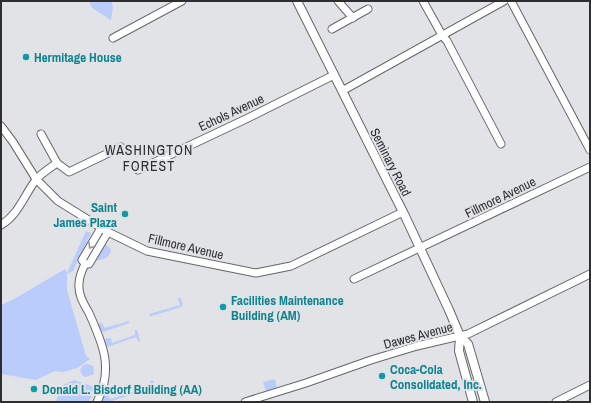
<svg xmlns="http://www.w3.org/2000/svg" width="591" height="403" viewBox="0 0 591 403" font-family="'Archivo Narrow',sans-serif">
	<rect width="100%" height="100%" fill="#e2e3e6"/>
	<!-- green -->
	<g fill="#baccfb">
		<polygon points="89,1 111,1 113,7 111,20 92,8"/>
		<polygon points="86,231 91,233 73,271 67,274 67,290 86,356 90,359 77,368 63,372 55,371 36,380 1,374 1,305 14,299 65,269 67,273"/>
		<polygon points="105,244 111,249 110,254 106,258 95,261"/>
		<polygon points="178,298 181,298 183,305 181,307 152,316 149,316 149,314 180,305"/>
		<polygon points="129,321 129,323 103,332 101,330 98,325 101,322 105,328"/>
		<polygon points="135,330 137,330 140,341 139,342 136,337 107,347 104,340 106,338 111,338 112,343 135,335"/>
		<polygon points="87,364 93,366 94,374 86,377 83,376 80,370 83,365"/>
		<polygon points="275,379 277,388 266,391 263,382"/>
		<polygon points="74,380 95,387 89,402 56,402 60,390 59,387"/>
		<polygon points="152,380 153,381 157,391 156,393 154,393 152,388 109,402 101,402 104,396 108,395 110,399 151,386 150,382"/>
	</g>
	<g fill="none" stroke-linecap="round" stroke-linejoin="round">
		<!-- minor casing -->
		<g stroke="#656668" stroke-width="9">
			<g id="minor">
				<polyline points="338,1 353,18"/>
				<polyline points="423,1 442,35 447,41 501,144"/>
				<polyline points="511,1 590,150"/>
				<polyline points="332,29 368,9"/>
				<polyline points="113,38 182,1"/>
				<polyline points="342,91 504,1"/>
				<polyline points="1,126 13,142 36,179 58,201 108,232 147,251 256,273 291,266 403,212"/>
				<polyline points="41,134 57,163 69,172 121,147"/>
				<polyline points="138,170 248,118 334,75"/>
				<path d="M1,225C18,215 24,196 35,181C40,174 50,168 57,163"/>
				<polyline points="85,264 89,264 108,232"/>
				<polyline points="354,279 590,167"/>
				<path d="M97,402C114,369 103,344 89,313C84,304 78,295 79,284C79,277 82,270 85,264L82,260L101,228"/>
				<polyline points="245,402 306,383 371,360 417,346 468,334 590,274"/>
				<polyline points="556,402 590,385"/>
			</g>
		</g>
		<!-- major casing -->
		<g stroke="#656668" stroke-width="10">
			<g id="major">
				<polyline points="297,1 405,216 449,310 460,336 459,351 473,402"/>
				<polyline points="460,336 468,344 485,402"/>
			</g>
		</g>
		<!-- minor -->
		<use href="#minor" stroke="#fff" stroke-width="7"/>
		<!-- major -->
		<use href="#major" stroke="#fff" stroke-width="8"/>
	</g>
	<!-- one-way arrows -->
	<defs><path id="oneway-chevron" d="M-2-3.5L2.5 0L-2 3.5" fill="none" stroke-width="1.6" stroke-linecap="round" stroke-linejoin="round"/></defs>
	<use stroke="#969698" href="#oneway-chevron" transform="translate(91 246) rotate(122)"/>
	<!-- markers -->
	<g fill="#0f9aa8" stroke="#e2e3e6" stroke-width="1.5">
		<circle cx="26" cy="57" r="4"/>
		<circle cx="125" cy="214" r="4"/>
		<circle cx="223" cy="307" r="4"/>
		<circle cx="382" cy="376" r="4"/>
		<circle cx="34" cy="389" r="4"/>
	</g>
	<g text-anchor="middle" stroke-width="4" stroke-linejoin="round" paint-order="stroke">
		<!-- culture labels -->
		<g font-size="13" font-weight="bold" fill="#0d838f" stroke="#e2e3e6" text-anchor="start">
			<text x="34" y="62">Hermitage House</text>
			<text x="117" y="212" text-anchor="end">Saint<tspan x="117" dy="15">James Plaza</tspan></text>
			<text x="231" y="305">Facilities Maintenance<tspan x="231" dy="15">Building (AM)</tspan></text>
			<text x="390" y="374">Coca-Cola<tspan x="390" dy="15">Consolidated, Inc.</tspan></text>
			<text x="42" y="394">Donald L. Bisdorf Building (AA)</text>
		</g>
		<!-- street labels -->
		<g font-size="13" fill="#2e2e30" stroke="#e2e3e6">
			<text transform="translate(231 112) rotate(-25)" y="5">Echols Avenue</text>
			<text transform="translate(391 162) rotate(63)" y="5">Seminary Road</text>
			<text transform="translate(500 197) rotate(-26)" y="5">Fillmore Avenue</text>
			<text transform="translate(186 246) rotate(13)" y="5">Fillmore Avenue</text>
			<text transform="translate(418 335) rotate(-15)" y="5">Dawes Avenue</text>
		</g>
		<!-- neighbourhood labels -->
		<g font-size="14" letter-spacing="1" fill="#2d2e30" stroke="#e2e3e6">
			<text x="149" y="155">WASHINGTON<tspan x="149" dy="16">FOREST</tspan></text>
		</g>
	</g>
	<!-- border -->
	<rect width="591" height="403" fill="none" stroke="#2e2e30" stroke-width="4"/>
</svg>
